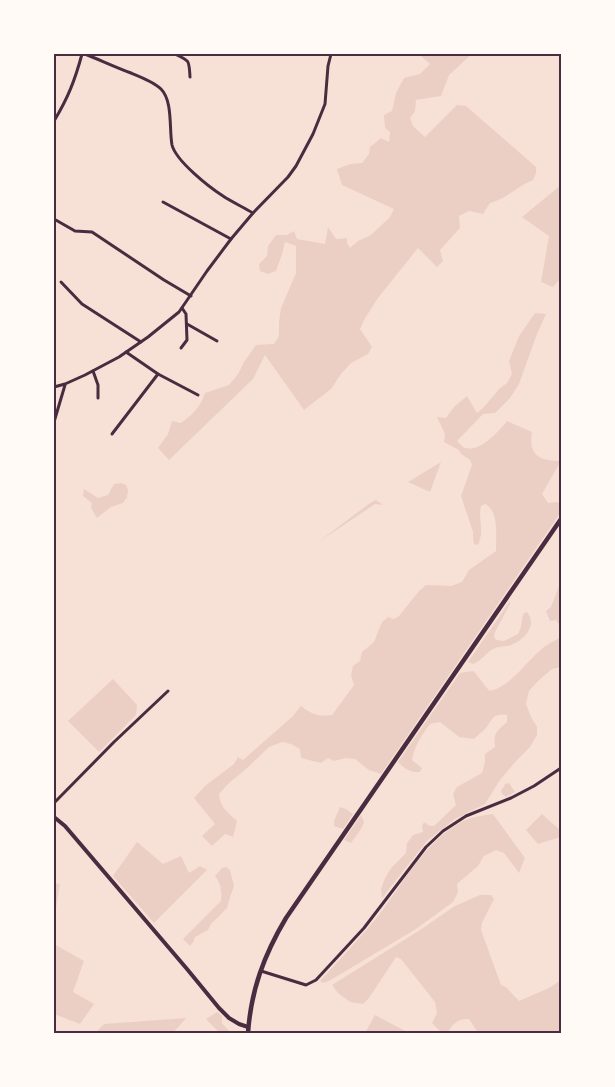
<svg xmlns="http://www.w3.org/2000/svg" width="615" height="1087" viewBox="0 0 615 1087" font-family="Poppins,sans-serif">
	<rect width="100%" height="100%" fill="#f7e1d7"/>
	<!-- green -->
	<g fill="#ebcfc5">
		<path d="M423,54H472L449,75L441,96L416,100L415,111L410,118L413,126L425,137L457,105L466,106L536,167V173L533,180C518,186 506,199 490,203L483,214L469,211L459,216L460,228L440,250L443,261L437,267L418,248L378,298L364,320L360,329L372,347L368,354L351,363L341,374L331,389L304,410L265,355L253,379L169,460L158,448L168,434L172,421L181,423C193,414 200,408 205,393L229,385L238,374L244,362L256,345L274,344L279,336V322L281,308L296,273V246L285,242L282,254L276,271L268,274L260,271L259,264L267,256L268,246L276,235H287L294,231L297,239L325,244L328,227L336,239L347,238V243L350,248L358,241L371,235L390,217L394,209L342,185L337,169L350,164L362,163L369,154L370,147L381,138L389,142L390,132L385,128L384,115L392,111L396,93L404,78L420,74L430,64L421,56Z"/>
		<polygon points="561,185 561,278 553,287 541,282 549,236 522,217"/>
		<path d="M535,313L546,314L537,334L519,384L510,398L495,413L483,414L457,441C458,442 462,446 463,447C478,455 499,431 507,421L532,432C528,456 540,461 561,461L542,494L548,503L556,502L561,503V512L381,774L369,770L355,759L346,758L334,761L328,758L321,763L301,758L300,749L291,744L282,742L269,747L244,771L231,781L219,794C220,807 228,813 237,821L233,837L225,834L212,846L202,836L215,824L194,798L205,786L234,764L238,757L243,760L292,717L301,706C311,714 319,717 332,715L354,685L351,675L353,666L360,661L362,652L374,642L382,622L388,617L394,619L399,616L419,591L426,585L451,586L462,582L469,570L496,551C496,537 499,510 485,504L481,506C479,514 481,520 481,528C482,533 480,540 478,545L474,544L473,538V532L461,496L472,465L470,460L461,454L459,450L444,442L445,434L437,417L446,418L454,407L467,396L477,413L483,408L500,388L507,383L512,374L509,361L519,336Z"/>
		<polygon points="441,462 430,492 408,482"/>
		<polygon points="121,483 126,485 128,490 127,497 123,503 111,507 97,518 91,508 92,503 83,496 84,489 98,498 108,495 114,484"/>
		<polygon points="376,500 383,505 375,504 317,543 370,503"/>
		<polygon points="561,583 561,627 556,620 550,621 546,611 551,607 559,586"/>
		<path d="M510,601V604L495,632L494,637L496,640L504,641L518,634L521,627L523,614L527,612C529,615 531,618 531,623C531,632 520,642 511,645C506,647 500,646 495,648C487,651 483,660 473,664L468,662Z"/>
		<path d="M561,637V667L552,669L539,680L529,691L526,704L531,717L537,727V735L530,747L516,761L500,780L485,804L455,819L427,841L382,898L381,889L385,878L392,867L406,853L407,843L413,835L423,832L422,826L424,822L430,826H434L456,805L453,794L457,787L482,773L485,762V754L495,747C493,733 497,731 507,722V715C490,713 494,720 484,730C481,733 477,736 474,739L459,737L440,722L430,724C421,736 415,745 412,760L422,768L420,772C411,773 405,769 398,762L460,673L473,671C480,677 483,685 490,691C513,685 526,661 544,647C549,643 556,640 561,637Z"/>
		<polygon points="113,679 137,705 136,715 99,752 68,721"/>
		<polygon points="509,783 515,792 506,797 502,794 501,791 505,784"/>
		<polygon points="340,807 346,809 353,814 343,829 334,826 334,821"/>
		<path d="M493,814L525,858L519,873L504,853L496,850L484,856L478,866L457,884L458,892L453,902L416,929L329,981L323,983L320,981C340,959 360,938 379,915C404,882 425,841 463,821C472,817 483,815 493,814Z"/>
		<polygon points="542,814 561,831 561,837 538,844 526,830"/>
		<polygon points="361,815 364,822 361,829 351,843 344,840"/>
		<polygon points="137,842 163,864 181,856 189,873 200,866 207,870 154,923 113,876"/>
		<path d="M226,867L230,870L234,886L230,897L227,908L211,924L208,930L195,937L194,941L190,946L183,939L221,901C222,891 221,884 215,876L222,868Z"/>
		<polygon points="54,883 60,884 54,920"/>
		<path d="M480,895H491L494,899L482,923L481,930L501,985L506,987L519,1001L549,988L561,980V1033H478L469,1019C457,1019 454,1023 448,1032L442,1033L432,1023L437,1013L435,1002L401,959L396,957L369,998L363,1004L350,1002L338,993L332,985L420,930L455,906Z"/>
		<polygon points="54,944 84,961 73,992 94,1004 80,1024 54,1014"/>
		<polygon points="217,1012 222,1016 222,1023 231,1033 220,1033 206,1019"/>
		<polygon points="375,1015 409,1033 365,1033"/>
		<polygon points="186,1018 173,1033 95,1033 104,1024"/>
	</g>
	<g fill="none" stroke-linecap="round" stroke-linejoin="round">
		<!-- minor -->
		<g stroke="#4a2c40" stroke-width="3">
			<path d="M85,54C100,60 115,67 131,73C141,77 154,82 161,89C173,101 169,129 172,145C176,161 209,187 223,196C232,202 243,207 253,213"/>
			<path d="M175,54C190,61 189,60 190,77"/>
			<path d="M54,121C68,98 75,80 82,54"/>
			<polyline points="163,202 231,239"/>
			<polyline points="54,219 75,231 92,232 164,280 191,296"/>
			<polyline points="61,282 82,304 141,342"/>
			<polyline points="187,324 217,341"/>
			<polyline points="181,348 187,340 186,314 182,308"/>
			<polyline points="126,352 158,374 198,395"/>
			<polyline points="93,371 98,385 98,398"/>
			<polyline points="54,387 65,384 85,375 119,357 148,337 179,312 207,271 231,239 253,213 288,177 296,166 313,134 325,104 328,66 331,54"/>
			<polyline points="54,422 65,385"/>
			<polyline points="112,434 158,374"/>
			<polyline points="54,803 114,742 168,691"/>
			<polyline points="261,971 306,985 316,980 364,928 426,847 443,831 466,816 511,798 534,786 561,768"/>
		</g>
		<!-- tertiary -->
		<polyline stroke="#4a2c40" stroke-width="4" points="54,817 65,826 187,969 219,1008 229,1018 239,1024 248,1027"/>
		<!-- secondary -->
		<path stroke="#4a2c40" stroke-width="4.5" d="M248,1033C251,990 264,955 286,918L561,519"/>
	</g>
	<!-- border -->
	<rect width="615" height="1087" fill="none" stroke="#fffaf5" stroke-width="110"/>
	<rect x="55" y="55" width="505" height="977" fill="none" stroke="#4a2c40" stroke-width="2"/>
</svg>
